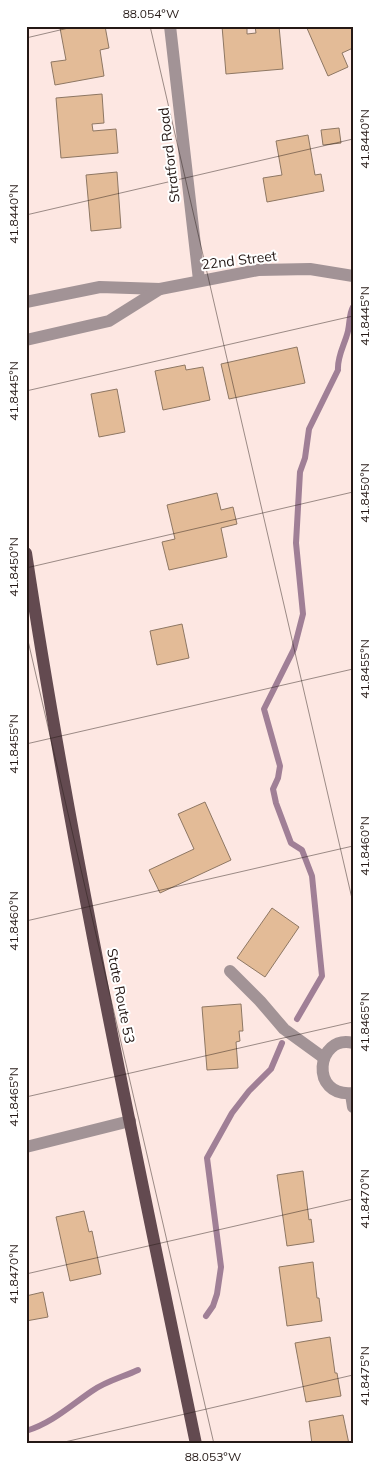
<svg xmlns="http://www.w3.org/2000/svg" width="379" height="1470" viewBox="0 0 379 1470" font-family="Mulish,sans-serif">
	<rect width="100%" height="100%" fill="#fde7e2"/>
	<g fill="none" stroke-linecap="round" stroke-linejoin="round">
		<!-- stream -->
		<g stroke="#a07f96" stroke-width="6">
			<path d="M297,1019L322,976L312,876L302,850L291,843L276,803L273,789L278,778L280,766L264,709L294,649L303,614L296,543L300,472L305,458L309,429L338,370C337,356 345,344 348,331C350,322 349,314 353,307"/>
			<polyline points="206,1316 213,1306 217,1294 221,1267 207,1158 232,1113 249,1091 271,1069 282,1043"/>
			<path d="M26,1431C52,1423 70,1406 92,1391C106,1381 123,1377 138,1370"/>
		</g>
	</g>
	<!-- building -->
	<g fill="#e3bb97" stroke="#8e7763">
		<polygon points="70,26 105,26 109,48 100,50 104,76 55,85 51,62 66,60 60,28"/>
		<polygon points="222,26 247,26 247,34 256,33 255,26 279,26 283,69 226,74"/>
		<polygon points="306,26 353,26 353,48 342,53 348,67 328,76"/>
		<polygon points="102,94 104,123 92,124 93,131 116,129 118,153 61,158 56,98"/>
		<polygon points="339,128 341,143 323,145 321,130"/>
		<polygon points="308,135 315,175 321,174 324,191 267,202 263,178 282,175 276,141"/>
		<polygon points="117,172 121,228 91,231 86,175"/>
		<polygon points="297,347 305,383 229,399 221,364"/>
		<polygon points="185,365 186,370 203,367 210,400 163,410 155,371"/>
		<polygon points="117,389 125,432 99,437 91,394"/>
		<polygon points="217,493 221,510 233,507 237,524 221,528 227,557 169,570 162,542 175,539 167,505"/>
		<polygon points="182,624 189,658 157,665 150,631"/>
		<polygon points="205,802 231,860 160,893 149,870 194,849 178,814"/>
		<polygon points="272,908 299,927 265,977 237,958"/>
		<polygon points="241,1004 243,1031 239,1031 240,1041 236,1042 238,1068 207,1070 202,1007"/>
		<polygon points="303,1171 309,1220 311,1219 314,1242 287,1246 277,1175"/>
		<polygon points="84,1211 89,1232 92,1231 101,1274 70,1281 56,1217"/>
		<polygon points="313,1262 317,1298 319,1298 322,1321 287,1326 279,1267"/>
		<polygon points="43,1292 48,1317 26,1321 26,1296"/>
		<polygon points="330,1337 335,1373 337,1373 341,1396 306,1402 295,1343"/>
		<polygon points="343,1415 349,1444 312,1444 309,1421"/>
	</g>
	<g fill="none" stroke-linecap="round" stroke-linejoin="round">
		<!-- lane -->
		<polyline stroke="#a29396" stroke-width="12" points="230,971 260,1001 284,1029 324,1058"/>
		<!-- street -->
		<g stroke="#a29396" stroke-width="12">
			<polyline points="170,26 199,280"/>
			<polyline points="26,302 100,287 160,289 258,270 310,269 353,276"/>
			<polyline points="26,340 109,321 160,289"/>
			<path d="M353,1043C316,1034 309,1098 353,1093"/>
			<polyline points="351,1094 353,1107"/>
			<polyline points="26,1147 130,1121"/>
		</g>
		<!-- primary -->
		<path stroke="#634a50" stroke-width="12" d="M26,553C71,851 135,1148 196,1444"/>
	</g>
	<!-- ticks -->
	<path fill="none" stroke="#241815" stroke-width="1" stroke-opacity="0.45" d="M150,26L353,903M26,38L77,26M26,215L353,139M26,391L353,316M26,568L353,492M26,632L214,1444M26,744L353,669M26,921L353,846M26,1097L353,1022M26,1274L353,1199M56,1444L353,1375"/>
	<g text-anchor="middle" stroke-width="4" stroke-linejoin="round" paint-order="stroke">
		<!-- street labels -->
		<g font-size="14" fill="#241815" stroke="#fff">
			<text transform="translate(169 155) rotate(-97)" y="5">Stratford Road</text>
			<text transform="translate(239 260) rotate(-7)" y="5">22nd Street</text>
			<text transform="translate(121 996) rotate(79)" y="5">State Route 53</text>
		</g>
	</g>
	<!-- border -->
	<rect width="379" height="1470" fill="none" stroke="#ffffff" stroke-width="55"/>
	<rect x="28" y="28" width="324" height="1414" fill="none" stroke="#241815" stroke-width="2"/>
	<g font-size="12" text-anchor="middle" fill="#241815">
		<text x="151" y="18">88.054°W</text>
		<text transform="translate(365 139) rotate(-90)" y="4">41.8440°N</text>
		<text transform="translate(14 214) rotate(-90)" y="4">41.8440°N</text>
		<text transform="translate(365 316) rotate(-90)" y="4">41.8445°N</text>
		<text transform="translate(14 391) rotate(-90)" y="4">41.8445°N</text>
		<text transform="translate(365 493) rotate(-90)" y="4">41.8450°N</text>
		<text transform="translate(14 567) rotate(-90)" y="4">41.8450°N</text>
		<text transform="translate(365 669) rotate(-90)" y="4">41.8455°N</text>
		<text transform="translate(14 744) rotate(-90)" y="4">41.8455°N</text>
		<text transform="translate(365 846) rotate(-90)" y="4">41.8460°N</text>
		<text transform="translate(14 921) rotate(-90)" y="4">41.8460°N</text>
		<text transform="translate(365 1022) rotate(-90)" y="4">41.8465°N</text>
		<text transform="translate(14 1097) rotate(-90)" y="4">41.8465°N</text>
		<text transform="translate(365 1199) rotate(-90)" y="4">41.8470°N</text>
		<text transform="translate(14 1274) rotate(-90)" y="4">41.8470°N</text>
		<text transform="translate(365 1376) rotate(-90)" y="4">41.8475°N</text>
		<text x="213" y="1461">88.053°W</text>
	</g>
</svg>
